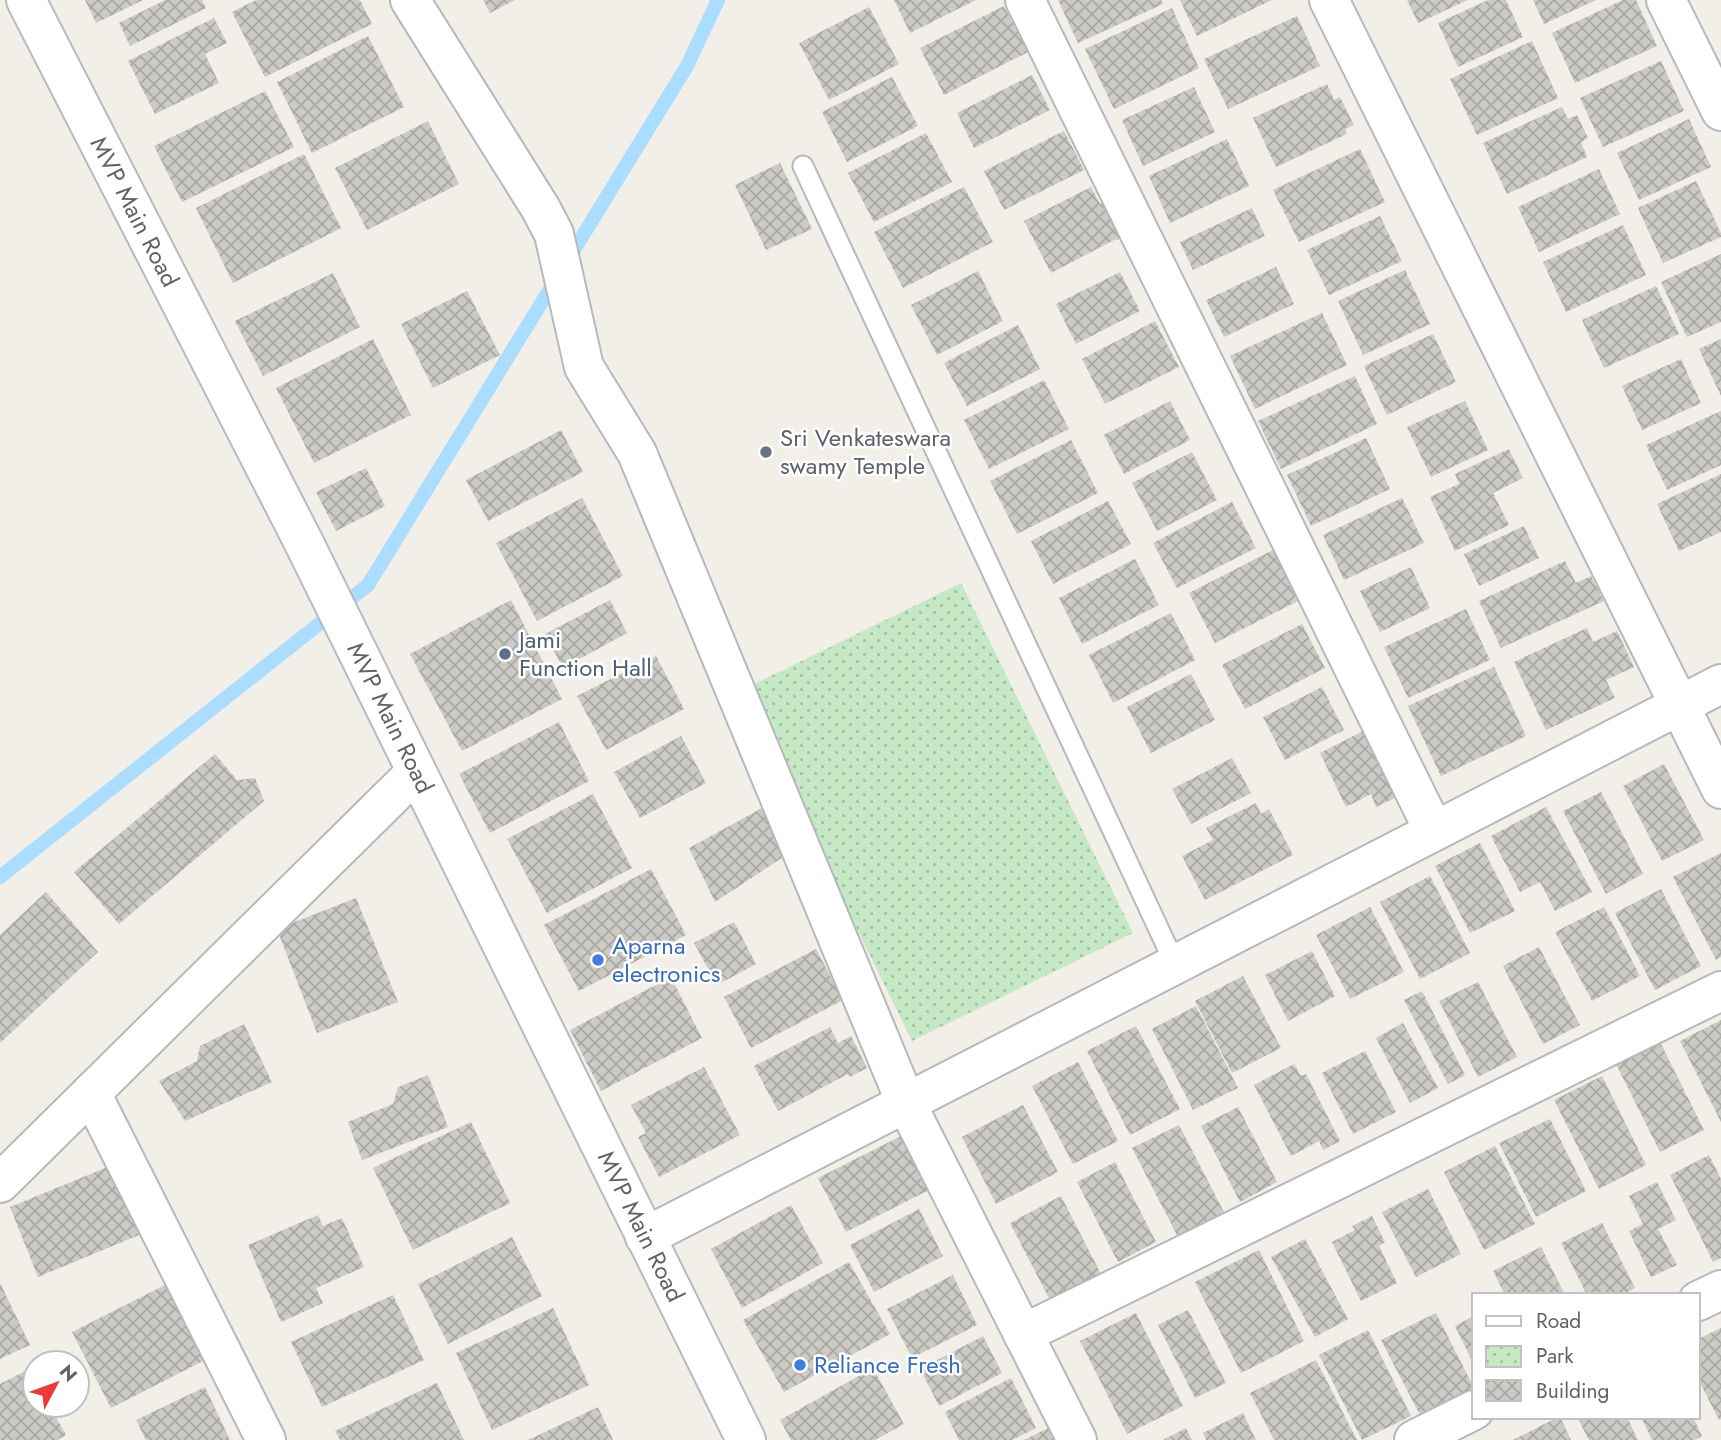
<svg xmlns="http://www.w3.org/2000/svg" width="1721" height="1440" viewBox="0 0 1721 1440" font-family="Jost,sans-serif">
	<defs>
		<pattern id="park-dots" width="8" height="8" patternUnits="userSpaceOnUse" patternTransform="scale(1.75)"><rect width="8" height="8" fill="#c6e8c5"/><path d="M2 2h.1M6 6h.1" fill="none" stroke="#a4c0a4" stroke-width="1.8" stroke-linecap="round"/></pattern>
		<pattern id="building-cross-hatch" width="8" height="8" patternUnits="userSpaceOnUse" patternTransform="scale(1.75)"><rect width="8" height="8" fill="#cccac5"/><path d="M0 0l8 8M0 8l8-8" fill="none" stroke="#a9a8a4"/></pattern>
	</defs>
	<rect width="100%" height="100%" fill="#f1efe8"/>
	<!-- park -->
	<polygon fill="url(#park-dots)" points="961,583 1133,933 912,1041 740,691"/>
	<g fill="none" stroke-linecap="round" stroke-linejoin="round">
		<!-- stream -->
		<polyline stroke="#adf" stroke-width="14" points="0,877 368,585 687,66 718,0"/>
	</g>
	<!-- building -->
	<g fill="url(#building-cross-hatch)">
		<polygon points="85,0 143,0 96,23"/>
		<polygon points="165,0 202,0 206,8 130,46 119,23"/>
		<polygon points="256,0 360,0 372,24 265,77 232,12"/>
		<polygon points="483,0 515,0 490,13"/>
		<polygon points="894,0 976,0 910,33"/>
		<polygon points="1058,0 1161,0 1163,4 1078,43"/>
		<polygon points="1180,0 1272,0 1197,36"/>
		<polygon points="1407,0 1468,0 1418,23"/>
		<polygon points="1488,0 1506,0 1523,37 1458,67 1438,23"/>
		<polygon points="1533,0 1596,0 1544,24"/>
		<polygon points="1623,0 1636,0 1657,46 1575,83 1552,33"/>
		<polygon points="1004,6 1028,52 944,95 920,48"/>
		<polygon points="869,7 899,64 829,100 799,43"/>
		<polygon points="1172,8 1199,68 1114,109 1085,49"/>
		<polygon points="1297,16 1320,66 1228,109 1204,59"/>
		<polygon points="214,18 227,43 205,54 219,83 155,114 128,61"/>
		<polygon points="368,36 404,107 312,153 277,82"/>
		<polygon points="1532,41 1558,98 1477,135 1450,79"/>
		<polygon points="1661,61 1684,111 1603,147 1580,98"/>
		<polygon points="1032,75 1050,110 974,148 957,113"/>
		<polygon points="892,77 918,126 847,162 822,112"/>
		<polygon points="1327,84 1334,100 1340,97 1354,125 1345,129 1347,134 1276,167 1253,118"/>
		<polygon points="1194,87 1215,132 1143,166 1122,120"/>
		<polygon points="265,91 294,147 182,202 154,146"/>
		<polygon points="1562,107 1568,119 1577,115 1588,138 1581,142 1587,157 1507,194 1483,143"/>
		<polygon points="1689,119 1711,167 1639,200 1617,153"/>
		<polygon points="428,121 459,184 367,230 335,168"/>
		<polygon points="1064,131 1084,170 1004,210 984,171"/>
		<polygon points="926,133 952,182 874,222 848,173"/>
		<polygon points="1227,139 1249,186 1170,223 1149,176"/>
		<polygon points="1360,149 1385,202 1299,242 1273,190"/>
		<polygon points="304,154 341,228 233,283 196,208"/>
		<polygon points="780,163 812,229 766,250 735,185"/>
		<polygon points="1599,169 1620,214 1539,252 1518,207"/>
		<polygon points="1696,181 1721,233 1721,237 1663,263 1638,208"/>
		<polygon points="964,187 993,242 903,288 874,232"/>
		<polygon points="1091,187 1100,204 1111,199 1129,234 1117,240 1116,239 1051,273 1024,221"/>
		<polygon points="1252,208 1265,236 1193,270 1180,242"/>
		<polygon points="1380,216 1402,261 1329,295 1307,250"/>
		<polygon points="1623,225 1646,275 1566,312 1543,262"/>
		<polygon points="1721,254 1721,322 1687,337 1661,282"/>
		<polygon points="1276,267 1294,304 1224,337 1206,300"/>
		<polygon points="1405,270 1430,324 1363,355 1338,301"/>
		<polygon points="978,271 1003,321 937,355 911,305"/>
		<polygon points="1120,272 1140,311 1076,344 1056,304"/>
		<polygon points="333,273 360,327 263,376 235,321"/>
		<polygon points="1656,286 1679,334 1604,368 1582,320"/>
		<polygon points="467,291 500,355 433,388 401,324"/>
		<polygon points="1322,313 1347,365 1255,409 1230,356"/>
		<polygon points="1155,321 1179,367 1105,404 1082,359"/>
		<polygon points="1018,325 1040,369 967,406 944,363"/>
		<polygon points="1433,334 1456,382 1387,415 1364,366"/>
		<polygon points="373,339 411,415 314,463 276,388"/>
		<polygon points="1721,339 1721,396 1699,349"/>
		<polygon points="1681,359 1701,403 1642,430 1622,386"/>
		<polygon points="1355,376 1377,424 1281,469 1258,421"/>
		<polygon points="1044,380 1069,429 989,469 964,420"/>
		<polygon points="1170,401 1190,440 1124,474 1104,435"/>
		<polygon points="1465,401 1488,450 1431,477 1407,427"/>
		<polygon points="1721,411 1721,465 1667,490 1646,445"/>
		<polygon points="561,430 583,472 488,521 466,480"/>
		<polygon points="1366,438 1390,489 1311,526 1287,475"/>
		<polygon points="1071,440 1098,493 1017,534 990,481"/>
		<polygon points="1509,449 1523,478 1493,493 1509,525 1455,551 1430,497 1459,484 1455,474"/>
		<polygon points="1192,452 1217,500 1157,531 1132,483"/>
		<polygon points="366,468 385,506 336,531 316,492"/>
		<polygon points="1721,474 1721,532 1679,551 1657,504"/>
		<polygon points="582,498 623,576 537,621 496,543"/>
		<polygon points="1402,498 1424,543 1344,580 1323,535"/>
		<polygon points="1108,501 1131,544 1053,584 1031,541"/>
		<polygon points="1232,502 1256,548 1177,588 1153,543"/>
		<polygon points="1524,526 1539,558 1479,586 1464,554"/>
		<polygon points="1273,550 1298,601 1215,643 1189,593"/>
		<polygon points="1135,559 1159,605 1082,644 1059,598"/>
		<polygon points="1565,561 1576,583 1591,576 1604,601 1501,648 1479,601"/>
		<polygon points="1411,567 1430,608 1380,632 1360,591"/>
		<polygon points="511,600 562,699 462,751 410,654"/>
		<polygon points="610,600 627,633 563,668 545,634"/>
		<polygon points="1466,609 1490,660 1408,698 1384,647"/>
		<polygon points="1171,613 1195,660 1113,703 1089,655"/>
		<polygon points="1302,624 1325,668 1245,709 1222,665"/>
		<polygon points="1587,628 1593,642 1617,631 1634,667 1606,680 1615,698 1546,730 1514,662"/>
		<polygon points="656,656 684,709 606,750 577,696"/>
		<polygon points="1494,667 1526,736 1441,776 1408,706"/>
		<polygon points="1191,674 1215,720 1151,753 1127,707"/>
		<polygon points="1322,687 1344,730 1285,760 1263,717"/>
		<polygon points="559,722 589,781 490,833 459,774"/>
		<polygon points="1367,729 1401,795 1376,807 1371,794 1346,807 1320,753"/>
		<polygon points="681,736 706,783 640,818 614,772"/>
		<polygon points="215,754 237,780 255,778 264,801 119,924 74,872"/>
		<polygon points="1232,758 1251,793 1191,824 1172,789"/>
		<polygon points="1664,764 1704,840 1662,861 1623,786"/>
		<polygon points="1601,792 1643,874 1606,894 1563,811"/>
		<polygon points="593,794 632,868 547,913 507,839"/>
		<polygon points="1256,803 1261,814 1269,809 1293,855 1205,900 1182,856 1213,840 1206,828"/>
		<polygon points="766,806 791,852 715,902 689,848"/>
		<polygon points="1546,807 1592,892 1555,911 1540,882 1520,892 1491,836"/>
		<polygon points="1480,843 1515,911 1470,933 1435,866"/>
		<polygon points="1721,853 1721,957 1716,960 1673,877"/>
		<polygon points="651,869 686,935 579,991 544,925"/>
		<polygon points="1430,876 1470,953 1420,979 1380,902"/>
		<polygon points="1661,889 1701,966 1655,990 1615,913"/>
		<polygon points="46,892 98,952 0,1043 0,935"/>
		<polygon points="356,898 398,1002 317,1033 277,929"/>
		<polygon points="1370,907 1404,972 1350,999 1316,935"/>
		<polygon points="1604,907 1640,976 1592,1001 1555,932"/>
		<polygon points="734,922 756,964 717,985 694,943"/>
		<polygon points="1539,947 1580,1025 1543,1044 1503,966"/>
		<polygon points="816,949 843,1000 751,1048 724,997"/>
		<polygon points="1312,951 1335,996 1288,1021 1265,975"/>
		<polygon points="1243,976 1281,1048 1232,1073 1195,1001"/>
		<polygon points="671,977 702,1038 601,1091 570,1030"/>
		<polygon points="1478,982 1517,1057 1478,1077 1439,1001"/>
		<polygon points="1422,991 1465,1075 1448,1084 1404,1000"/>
		<polygon points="1196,1006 1238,1088 1193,1110 1152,1029"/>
		<polygon points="1721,1020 1721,1122 1680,1041"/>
		<polygon points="1403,1023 1438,1088 1410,1103 1376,1038"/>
		<polygon points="244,1024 272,1082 185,1121 159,1081 197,1061 200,1046"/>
		<polygon points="1136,1026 1180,1109 1130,1135 1087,1051"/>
		<polygon points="830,1027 838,1043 851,1036 867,1068 850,1077 848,1074 778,1111 754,1066"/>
		<polygon points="1659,1040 1704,1130 1660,1152 1615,1062"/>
		<polygon points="1365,1051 1396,1112 1353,1134 1322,1073"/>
		<polygon points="1078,1062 1118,1141 1073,1164 1032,1086"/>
		<polygon points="1294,1064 1301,1076 1306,1074 1340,1141 1323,1150 1319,1141 1291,1156 1254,1085"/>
		<polygon points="704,1067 740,1135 659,1177 638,1137 646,1133 631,1105"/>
		<polygon points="428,1075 448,1127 362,1160 348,1122 393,1104 398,1087"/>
		<polygon points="1602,1076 1646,1165 1599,1189 1554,1100"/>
		<polygon points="1023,1105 1058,1172 996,1204 962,1137"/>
		<polygon points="1238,1107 1277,1182 1240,1202 1201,1126"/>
		<polygon points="1550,1119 1586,1191 1536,1217 1499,1143"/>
		<polygon points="471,1122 510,1203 413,1250 373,1168"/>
		<polygon points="1179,1125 1226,1216 1179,1239 1132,1148"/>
		<polygon points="903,1135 931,1189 846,1232 818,1178"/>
		<polygon points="1495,1146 1535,1224 1484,1250 1444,1172"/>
		<polygon points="1709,1155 1721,1179 1721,1258 1713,1262 1670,1175"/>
		<polygon points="1115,1162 1156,1242 1118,1262 1077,1182"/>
		<polygon points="110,1166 139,1235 38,1277 10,1207"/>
		<polygon points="1657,1182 1676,1220 1658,1229 1677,1265 1651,1277 1629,1231 1643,1224 1629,1196"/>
		<polygon points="1428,1189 1461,1254 1416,1277 1382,1212"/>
		<polygon points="1061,1196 1104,1280 1053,1306 1010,1223"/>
		<polygon points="791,1205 823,1263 742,1308 711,1249"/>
		<polygon points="919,1209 943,1256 874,1292 850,1245"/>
		<polygon points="318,1215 323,1226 342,1218 364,1267 316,1288 323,1303 281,1322 248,1245"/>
		<polygon points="1372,1216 1385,1242 1379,1246 1397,1283 1361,1301 1332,1242 1355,1230 1352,1226"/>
		<polygon points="1602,1223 1635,1288 1622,1295 1587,1295 1561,1243"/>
		<polygon points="512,1237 542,1296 448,1344 418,1284"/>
		<polygon points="1305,1239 1348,1319 1315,1337 1271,1257"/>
		<polygon points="1541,1247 1565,1295 1505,1295 1493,1271"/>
		<polygon points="1259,1250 1304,1341 1241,1373 1195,1282"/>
		<polygon points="849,1262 890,1334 784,1392 743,1320"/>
		<polygon points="953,1275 977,1325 912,1358 887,1309"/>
		<polygon points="0,1283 30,1345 0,1359"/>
		<polygon points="169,1283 207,1359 111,1408 72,1332"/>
		<polygon points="393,1295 424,1360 322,1407 291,1342"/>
		<polygon points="553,1308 589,1385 492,1430 456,1353"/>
		<polygon points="1188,1310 1226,1383 1195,1398 1158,1325"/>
		<polygon points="1136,1313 1183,1406 1127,1434 1080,1341"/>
		<polygon points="1436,1313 1474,1388 1474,1393 1422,1419 1381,1340"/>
		<polygon points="1474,1316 1474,1365 1455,1326"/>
		<polygon points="1721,1328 1721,1419 1719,1420 1698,1379 1698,1339"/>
		<polygon points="1368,1330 1411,1416 1362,1440 1319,1355"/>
		<polygon points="983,1336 1002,1373 939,1406 920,1369"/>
		<polygon points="1316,1360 1357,1440 1274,1440 1250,1393"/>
		<polygon points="873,1368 904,1424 875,1440 791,1440 780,1420"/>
		<polygon points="29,1369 35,1379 35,1405 49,1405 66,1435 57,1440 0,1440 0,1384"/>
		<polygon points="1011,1378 1036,1428 1012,1440 959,1440 945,1412"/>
		<polygon points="437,1383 464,1440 340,1440 335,1431"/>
		<polygon points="205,1387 230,1440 146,1440 136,1420"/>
		<polygon points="598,1407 613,1440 528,1440"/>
		<polygon points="1243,1413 1256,1440 1206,1440 1203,1433"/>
		<polygon points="1558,1417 1560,1417 1571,1440 1513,1440"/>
		<polygon points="1577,1417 1627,1417 1638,1440 1589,1440"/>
		<polygon points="1641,1417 1693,1417 1702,1436 1694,1440 1652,1440"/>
		<polygon points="1052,1426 1060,1440 1024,1440"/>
		<polygon points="1186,1428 1192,1440 1163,1440"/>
	</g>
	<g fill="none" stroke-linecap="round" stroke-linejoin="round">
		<!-- lane casing -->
		<g stroke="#b5b8bc" stroke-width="23">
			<polyline id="lane" points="803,166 1175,964"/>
		</g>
		<!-- street casing -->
		<g stroke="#b5b8bc" stroke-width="42">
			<g id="street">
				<polyline points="410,0 541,209 554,234 584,367 637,453 906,1103 1077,1440"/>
				<polyline points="1025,0 1434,831"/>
				<polyline points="1329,0 1721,789"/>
				<polyline points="1666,0 1721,111"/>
				<polyline points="91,1093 266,1440"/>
				<polyline points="0,1183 416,772"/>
				<polyline points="645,1237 1721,684"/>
				<polyline points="1698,1301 1721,1290"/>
				<polyline points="1023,1334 1721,991"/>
				<polyline points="1414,1440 1474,1410"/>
			</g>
		</g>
		<!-- secondary casing -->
		<g stroke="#b6babf" stroke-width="42">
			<g id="secondary">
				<path id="s1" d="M26,0L304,543L746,1440"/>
			</g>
		</g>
		<!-- lane -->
		<use href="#lane" stroke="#fff" stroke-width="19"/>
		<!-- street -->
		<use href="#street" stroke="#fff" stroke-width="38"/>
		<!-- secondary -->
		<use href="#secondary" stroke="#fff" stroke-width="38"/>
	</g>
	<!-- markers -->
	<circle fill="#6b7280" stroke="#fff" stroke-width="2.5" cx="766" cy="452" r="7"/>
	<circle fill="#5c6f8a" stroke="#fff" stroke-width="2.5" cx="505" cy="654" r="7"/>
	<g fill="#3f7fe0" stroke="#fff" stroke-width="2.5">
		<circle cx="598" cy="960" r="7"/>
		<circle cx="800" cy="1365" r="7"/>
	</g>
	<g text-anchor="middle" stroke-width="5" stroke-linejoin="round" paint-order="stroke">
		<!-- street labels -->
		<g font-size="24" fill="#5f6368" stroke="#fff">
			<text dy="8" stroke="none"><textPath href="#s1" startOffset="238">MVP Main Road</textPath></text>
			<text dy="8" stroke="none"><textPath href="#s1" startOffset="805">MVP Main Road</textPath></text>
			<text dy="8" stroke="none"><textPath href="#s1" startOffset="1372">MVP Main Road</textPath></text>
		</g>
		<!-- worship labels -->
		<g font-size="24" fill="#5b616d" stroke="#fff" text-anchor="start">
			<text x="780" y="446">Sri Venkateswara<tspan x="780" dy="28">swamy Temple</tspan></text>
		</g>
		<!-- service labels -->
		<g font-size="24" fill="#4e5e75" stroke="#fff" text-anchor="start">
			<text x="519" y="648">Jami<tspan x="519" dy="28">Function Hall</tspan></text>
		</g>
		<!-- shop labels -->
		<g font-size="24" fill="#366cbe" stroke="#fff" text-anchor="start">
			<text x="612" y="954">Aparna<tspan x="612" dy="28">electronics</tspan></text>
			<text x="814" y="1373">Reliance Fresh</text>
		</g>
	</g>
	<!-- legend -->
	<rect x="1472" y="1293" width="228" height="126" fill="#ffffff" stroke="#bfc1c3" stroke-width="2"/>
	<rect x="1486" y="1316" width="35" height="10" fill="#ffffff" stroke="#bfc1c3" stroke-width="2"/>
	<text x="1536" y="1328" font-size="21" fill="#5f6368">Road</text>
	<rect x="1486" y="1346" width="35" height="21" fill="url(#park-dots)" stroke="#bfc1c3" stroke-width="2"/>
	<text x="1536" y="1363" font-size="21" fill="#5f6368">Park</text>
	<rect x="1486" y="1380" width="35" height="21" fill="url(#building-cross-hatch)" stroke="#bfc1c3" stroke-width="2"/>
	<text x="1536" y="1398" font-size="21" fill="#5f6368">Building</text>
	<!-- north arrow -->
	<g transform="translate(56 1384) rotate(49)"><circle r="33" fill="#ffffff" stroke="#bfc1c3" stroke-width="2"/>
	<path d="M0-5L12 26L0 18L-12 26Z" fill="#ea3c35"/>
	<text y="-10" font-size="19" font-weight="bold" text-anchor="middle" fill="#5f6368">N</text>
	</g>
</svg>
